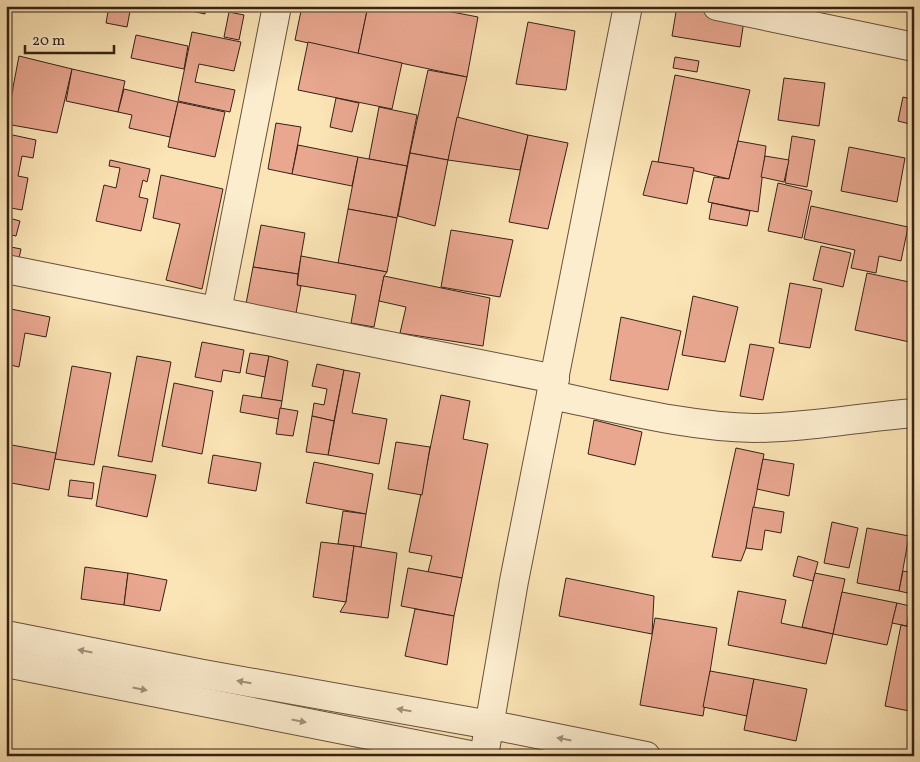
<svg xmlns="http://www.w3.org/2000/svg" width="920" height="762" viewBox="0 0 920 762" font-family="Vollkorn,serif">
	<rect width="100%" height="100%" fill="#fbe4b5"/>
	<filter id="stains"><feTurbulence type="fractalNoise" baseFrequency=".004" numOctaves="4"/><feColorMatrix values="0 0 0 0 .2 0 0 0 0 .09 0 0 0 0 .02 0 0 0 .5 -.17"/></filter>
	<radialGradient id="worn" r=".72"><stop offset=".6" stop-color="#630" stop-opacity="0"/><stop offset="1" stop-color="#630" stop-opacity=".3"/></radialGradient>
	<!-- building -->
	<g fill="#e9a790" stroke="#362116">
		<polygon points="109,6 131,6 127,27 106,23"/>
		<polygon points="168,6 206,6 205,14"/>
		<polygon points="302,6 368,6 358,54 295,40"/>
		<polygon points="368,6 421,6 478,17 467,77 358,54"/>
		<polygon points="677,6 696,6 745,14 740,47 672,36"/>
		<polygon points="229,12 244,15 239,40 224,37"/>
		<polygon points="528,22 575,31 566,90 516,84"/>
		<polygon points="192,32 241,42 234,71 199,64 195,82 235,90 230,112 178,101"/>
		<polygon points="136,35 188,46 184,69 131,58"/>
		<polygon points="308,42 402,63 392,109 298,90"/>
		<polygon points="19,56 72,69 57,133 6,124"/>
		<polygon points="675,57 699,61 697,72 673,68"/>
		<polygon points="72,69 125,81 118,112 66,101"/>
		<polygon points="428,70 467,77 448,160 410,153"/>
		<polygon points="675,75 750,90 729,179 658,162"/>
		<polygon points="784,78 825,83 819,126 778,120"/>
		<polygon points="6,88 13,89 6,123"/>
		<polygon points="124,89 178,102 170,137 129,128 132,115 118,112"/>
		<polygon points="903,97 914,100 914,125 898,121"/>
		<polygon points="336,98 359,103 352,132 330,127"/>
		<polygon points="178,102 225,112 215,157 168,147"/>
		<polygon points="379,107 417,115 407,166 369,159"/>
		<polygon points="457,117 528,135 520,170 448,160"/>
		<polygon points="276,123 301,127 292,174 268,169"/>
		<polygon points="8,134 36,140 33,158 22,156 18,176 28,178 22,210 11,208 9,218 20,221 16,236 7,234 6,239"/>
		<polygon points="528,135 568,143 548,229 509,222"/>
		<polygon points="792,136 815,140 807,187 785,183"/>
		<polygon points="738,141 766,146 758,212 708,202 714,177 729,179"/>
		<polygon points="298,145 358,157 352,186 292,174"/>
		<polygon points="849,147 905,158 897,202 841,191"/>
		<polygon points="410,153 448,160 435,226 398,216"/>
		<polygon points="765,156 789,160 784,182 761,177"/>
		<polygon points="358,157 407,166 397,218 348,209"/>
		<polygon points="110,160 150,169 147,182 143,180 139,197 148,199 141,231 96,221 104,185 116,188 120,168 109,166"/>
		<polygon points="652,161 694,168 687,204 643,195"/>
		<polygon points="161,175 223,189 202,289 166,280 180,224 153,218"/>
		<polygon points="778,183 812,191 802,238 768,231"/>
		<polygon points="712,203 750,211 747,226 709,219"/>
		<polygon points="811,206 908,227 901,261 879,256 876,273 851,268 855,250 804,239"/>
		<polygon points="348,209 397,218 387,272 338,263"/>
		<polygon points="914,211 914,245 908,244"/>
		<polygon points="261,225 305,233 298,274 253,267"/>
		<polygon points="451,230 513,240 500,297 441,287"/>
		<polygon points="6,246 21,249 19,258 6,256"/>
		<polygon points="821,246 851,253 843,287 813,280"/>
		<polygon points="301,256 387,272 384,276 374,327 351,323 356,295 297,285"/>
		<polygon points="253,267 298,274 297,285 301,286 296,313 246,304"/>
		<polygon points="867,273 914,283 914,343 855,330"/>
		<polygon points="384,276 490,298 483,346 400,333 406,307 379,301"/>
		<polygon points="790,283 822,289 810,348 779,343"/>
		<polygon points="693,296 738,307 725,362 682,355"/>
		<polygon points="6,308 50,317 46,337 25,333 19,367 6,364"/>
		<polygon points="621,317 681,331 668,390 610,380"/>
		<polygon points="202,342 244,350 240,373 223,370 221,382 195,377"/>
		<polygon points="750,344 774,348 763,400 740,396"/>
		<polygon points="250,353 269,356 265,377 246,373"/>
		<polygon points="137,356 171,362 152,462 118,456"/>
		<polygon points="269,356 288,361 282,401 261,398"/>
		<polygon points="317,364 344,370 334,421 312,416 314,403 324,405 327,389 312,386"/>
		<polygon points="72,366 111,373 94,465 55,459"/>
		<polygon points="344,370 360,373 352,413 387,419 379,464 328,455"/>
		<polygon points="174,383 213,391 202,454 162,446"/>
		<polygon points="243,395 282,401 279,419 240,412"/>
		<polygon points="441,395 470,401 463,439 488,444 462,578 428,572 432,556 409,552"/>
		<polygon points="280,408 298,411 293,436 276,434"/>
		<polygon points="312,416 334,421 328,455 306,452"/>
		<polygon points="594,420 642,432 635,465 588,454"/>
		<polygon points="396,442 430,447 422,495 388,489"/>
		<polygon points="6,444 56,453 49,490 6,482"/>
		<polygon points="736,448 764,454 746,548 741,561 712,557"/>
		<polygon points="213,455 261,463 256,491 208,483"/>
		<polygon points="763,459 794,464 789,496 757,489"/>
		<polygon points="314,462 373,474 366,514 306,503"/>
		<polygon points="103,466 156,475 147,517 96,506"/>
		<polygon points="70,480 94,483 92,499 68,496"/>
		<polygon points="753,507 784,512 781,533 765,530 762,550 746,548"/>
		<polygon points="343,511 366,514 361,547 338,544"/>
		<polygon points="832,522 858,528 849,568 824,563"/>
		<polygon points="867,528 909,536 899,591 857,583"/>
		<polygon points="321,542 354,546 346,602 313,597"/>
		<polygon points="354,546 397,553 388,618 340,612 346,602"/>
		<polygon points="798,556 818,562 813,581 793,576"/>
		<polygon points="85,567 128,573 124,605 81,599"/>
		<polygon points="408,568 462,578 454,616 401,606"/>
		<polygon points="903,571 914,573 912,594 899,591"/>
		<polygon points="128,573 167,580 160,611 124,605"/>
		<polygon points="815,573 845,579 833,634 802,627"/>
		<polygon points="566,578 654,596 652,634 559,616"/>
		<polygon points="738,591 786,600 781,623 833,634 826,664 728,645"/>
		<polygon points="842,592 897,603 887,645 833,634"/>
		<polygon points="897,603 910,606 907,626 892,623"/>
		<polygon points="415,609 454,616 447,665 405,656"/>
		<polygon points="655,618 717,628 703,716 640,705"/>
		<polygon points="901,625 914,628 914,712 885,706"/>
		<polygon points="710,671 754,679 747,716 703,707"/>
		<polygon points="754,679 807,689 796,741 744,730"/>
	</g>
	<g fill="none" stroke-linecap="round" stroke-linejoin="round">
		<!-- minor casing -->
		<g stroke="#67523e" stroke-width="30">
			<g id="minor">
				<polyline points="717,6 914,47"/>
				<polyline points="6,269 555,379"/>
				<polyline points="217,311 277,6"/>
				<path d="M551,395C616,408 688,427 754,428C808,428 861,417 914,413"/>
				<polyline points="6,635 203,674 507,728 646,756"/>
				<polyline points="6,663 475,756"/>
				<polyline points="484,756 514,581 628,6"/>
			</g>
		</g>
		<!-- minor -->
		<use href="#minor" stroke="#fcedcf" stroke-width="28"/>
	</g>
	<!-- one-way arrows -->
	<defs><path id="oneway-solid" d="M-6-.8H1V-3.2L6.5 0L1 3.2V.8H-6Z" transform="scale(1.25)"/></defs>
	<g fill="#a3917c">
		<use href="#oneway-solid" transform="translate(85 651) rotate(-169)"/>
		<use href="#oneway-solid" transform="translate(244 682) rotate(-170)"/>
		<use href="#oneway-solid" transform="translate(140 689) rotate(11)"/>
		<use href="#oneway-solid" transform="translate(404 710) rotate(-170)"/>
		<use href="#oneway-solid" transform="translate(299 721) rotate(11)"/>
		<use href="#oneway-solid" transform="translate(564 739) rotate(-169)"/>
	</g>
	<!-- margin -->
	<rect width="920" height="762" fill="none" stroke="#fbe4b5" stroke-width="25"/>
	<rect x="8" y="8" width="905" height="747" fill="none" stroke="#362116" stroke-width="2.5"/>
	<rect x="12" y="12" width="895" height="737" fill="none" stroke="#362116"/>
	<!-- scale -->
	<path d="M25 45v8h89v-8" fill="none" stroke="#362116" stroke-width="2.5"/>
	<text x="32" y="45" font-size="15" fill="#362116" stroke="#fcedcf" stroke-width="4" paint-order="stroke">20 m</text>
	<rect width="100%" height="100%" filter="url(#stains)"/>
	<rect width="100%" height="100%" fill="url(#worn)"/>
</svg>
